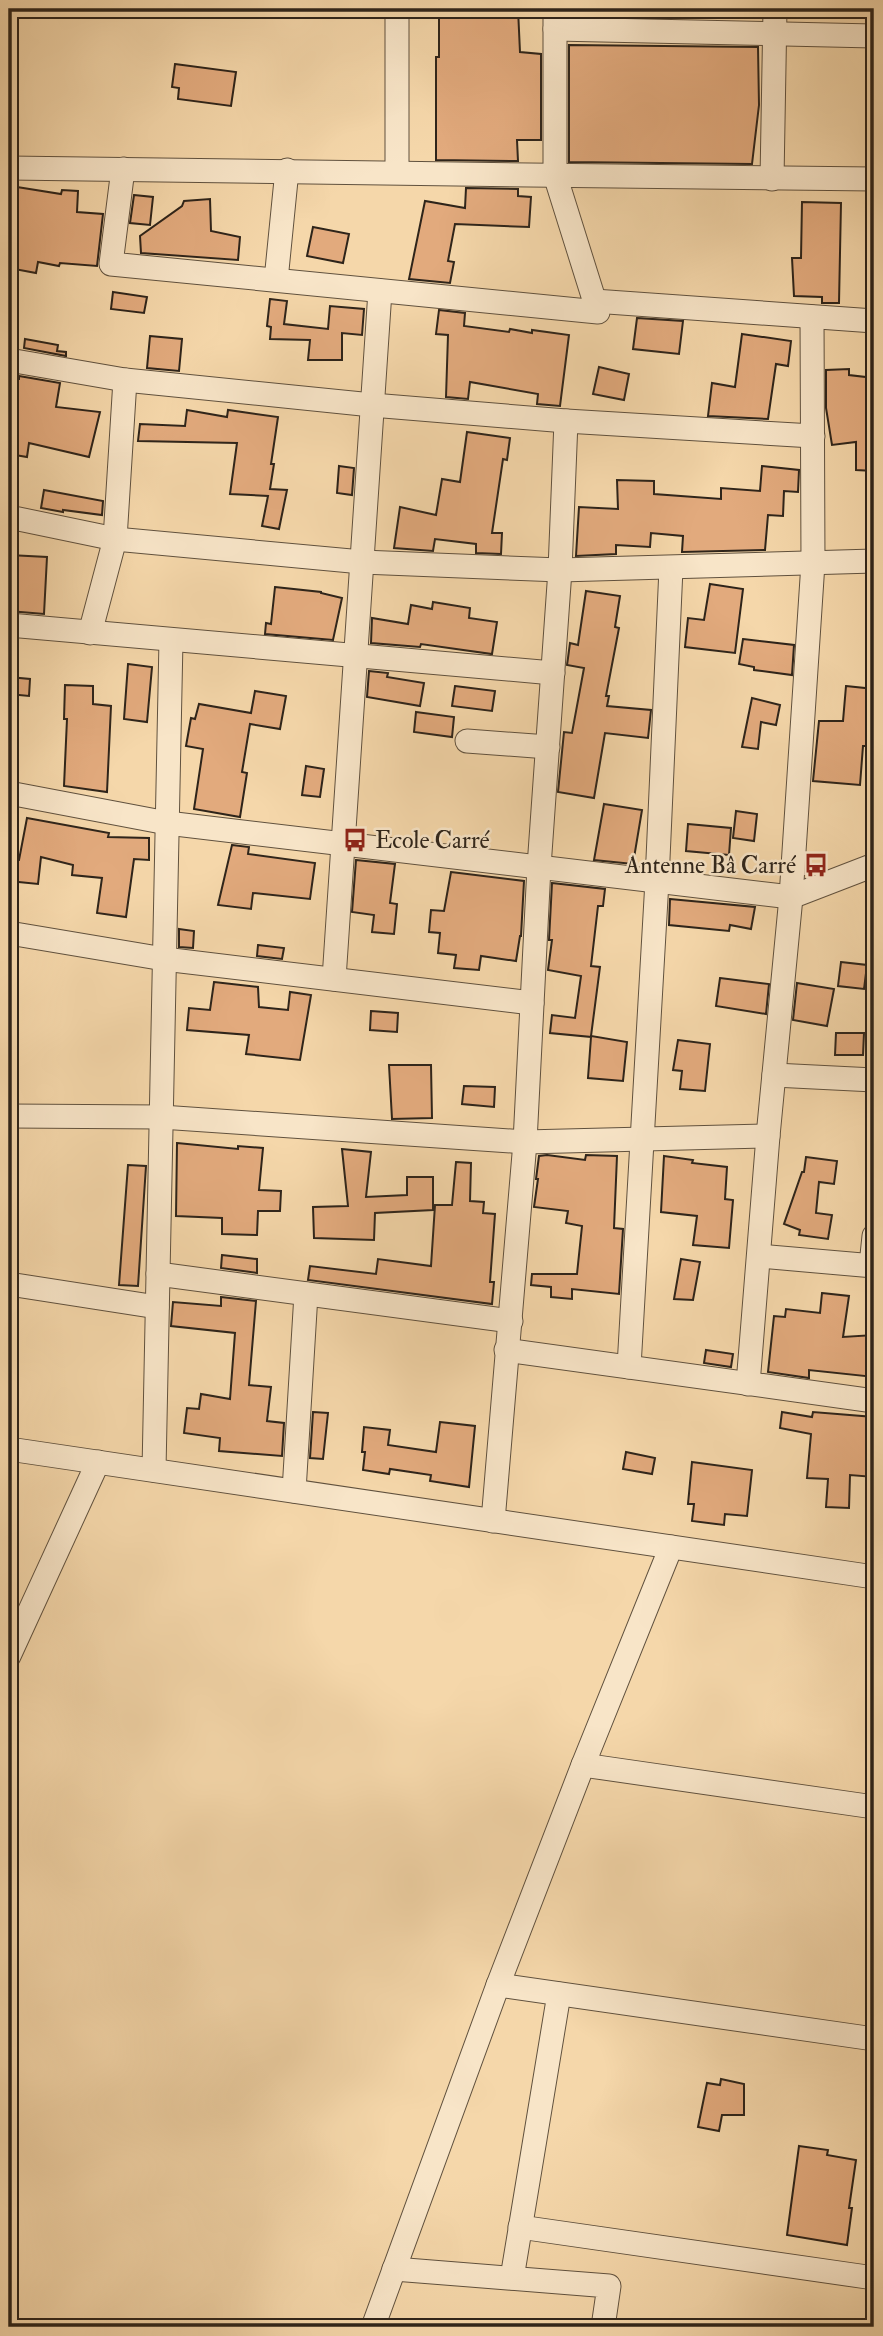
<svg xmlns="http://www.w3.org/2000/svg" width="883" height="2336" viewBox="0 0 883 2336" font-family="'IM FELL Double Pica',serif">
	<rect width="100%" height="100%" fill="#f5d7aa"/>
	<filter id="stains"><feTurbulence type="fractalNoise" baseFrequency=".00286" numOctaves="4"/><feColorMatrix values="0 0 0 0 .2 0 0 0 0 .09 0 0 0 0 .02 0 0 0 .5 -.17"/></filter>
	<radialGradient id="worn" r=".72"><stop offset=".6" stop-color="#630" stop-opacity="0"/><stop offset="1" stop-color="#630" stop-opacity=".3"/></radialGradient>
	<!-- building -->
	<g fill="#e2aa7d" stroke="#2e241a" stroke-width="2">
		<polygon points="439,9 518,9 520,52 541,54 541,140 517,140 518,161 436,160 436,57 439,57"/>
		<polygon points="569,45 758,47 759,105 752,164 569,162"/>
		<polygon points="175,64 236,72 231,106 178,99 179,88 172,87"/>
		<polygon points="17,187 61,194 62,190 78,191 77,212 103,214 97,266 60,263 59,266 38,262 36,273 9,268 9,236"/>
		<polygon points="466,188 518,189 518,196 531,197 529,227 455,224 448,261 454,262 450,283 409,279 425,201 465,208"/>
		<polygon points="134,195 153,197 150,225 130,223"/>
		<polygon points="210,199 211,231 240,237 238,260 141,253 140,236 182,206 184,201"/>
		<polygon points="802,202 841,203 839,303 822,303 822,297 794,296 792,258 801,258"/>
		<polygon points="313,227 349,234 343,263 307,256"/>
		<polygon points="113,292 147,297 144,313 111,309"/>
		<polygon points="270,299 287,301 284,324 328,329 330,306 364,309 362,335 342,333 342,360 308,360 310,340 270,339 271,327 267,326"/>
		<polygon points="439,310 465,313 464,326 509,332 510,329 532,333 532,330 569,335 560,406 537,404 538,394 470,382 468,399 446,397 448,335 436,334"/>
		<polygon points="637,318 683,321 679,354 633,349"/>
		<polygon points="742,334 791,341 788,366 776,364 768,419 708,416 712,383 735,387"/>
		<polygon points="150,336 182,339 179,371 147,368"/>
		<polygon points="25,339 58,345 57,351 66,352 66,356 24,348"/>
		<polygon points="599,367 629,374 624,400 593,394"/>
		<polygon points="849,369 849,375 874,378 874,407 867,406 874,471 856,470 856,442 832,445 826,408 826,370"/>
		<polygon points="19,376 60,383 56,407 100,412 89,457 29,443 27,457 9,454 9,378 19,379"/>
		<polygon points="187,410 227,417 228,410 278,417 271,464 274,464 270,489 287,490 279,529 262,526 268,496 230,494 237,443 138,441 140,424 185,426"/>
		<polygon points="467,432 510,438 507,460 503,459 492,533 502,533 501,554 476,553 476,544 435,539 433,551 394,548 400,507 436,515 442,479 460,482"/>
		<polygon points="339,466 354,468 352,495 337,493"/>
		<polygon points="762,466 799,470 798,492 784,491 783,516 768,515 765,550 682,552 683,536 651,533 650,547 616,545 616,554 576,556 579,507 618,509 617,480 654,481 654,494 721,499 721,488 760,491"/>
		<polygon points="44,490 103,501 102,515 63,510 63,512 41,508"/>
		<polygon points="9,555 47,557 44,614 9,611"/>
		<polygon points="710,584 743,589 735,653 685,647 688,618 704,620"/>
		<polygon points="275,587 321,592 321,593 342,598 333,640 265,634 266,623 271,624"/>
		<polygon points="586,591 620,596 615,627 619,628 606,696 609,696 607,706 651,710 648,738 605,733 594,798 558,792 564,732 572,733 584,668 567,665 568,658 570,643 578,645"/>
		<polygon points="433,602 470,608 469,618 497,622 492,654 421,644 420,647 371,643 372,618 408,624 411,605 432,609"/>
		<polygon points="743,639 794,645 792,675 754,670 754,667 739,664"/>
		<polygon points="128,664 152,667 147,722 124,719"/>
		<polygon points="369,671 388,673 387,677 424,683 420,706 367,697"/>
		<polygon points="9,677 30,679 29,696 9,694"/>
		<polygon points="65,685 93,686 93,704 111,706 107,792 64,786 67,719 64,719"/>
		<polygon points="455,686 495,691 492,711 452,706"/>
		<polygon points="846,686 874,689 871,723 874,723 874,746 863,746 860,785 813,781 819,721 843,721"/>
		<polygon points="255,691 286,696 280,729 250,724 242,772 247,773 240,817 194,809 203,749 186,746 191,718 195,719 199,704 251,713"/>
		<polygon points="752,698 780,705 776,725 761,722 758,749 742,747"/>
		<polygon points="416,712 454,717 452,737 414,732"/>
		<polygon points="306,766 324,769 320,797 302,795"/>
		<polygon points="604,804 642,810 633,864 594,860"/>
		<polygon points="736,811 757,814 754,841 733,838"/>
		<polygon points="27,818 109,833 108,837 149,838 149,860 134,859 126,917 97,913 102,878 72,875 73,865 41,857 38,884 9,881 9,859 19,860"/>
		<polygon points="688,824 731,828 729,855 686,851"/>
		<polygon points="232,845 249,847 248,854 315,863 310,899 253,893 251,909 218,905"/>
		<polygon points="356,860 395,864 390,903 397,904 394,934 372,932 374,915 352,912"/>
		<polygon points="451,872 524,881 521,936 520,936 516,961 481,956 479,970 454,968 456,955 438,953 440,933 429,932 431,910 444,911"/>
		<polygon points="552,883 605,889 603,906 598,906 591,966 600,967 591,1036 627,1042 623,1081 588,1078 591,1037 550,1033 552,1015 575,1018 581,976 548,970 552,940 549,940"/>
		<polygon points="670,899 755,907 751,929 730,925 729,931 669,925"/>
		<polygon points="179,929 194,931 193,948 179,947"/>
		<polygon points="258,945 284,948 282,959 257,956"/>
		<polygon points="841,962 867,965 864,989 838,986"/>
		<polygon points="720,978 769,984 766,1014 716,1006"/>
		<polygon points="214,982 258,987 259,1007 288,1010 290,992 311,995 300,1060 246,1054 249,1035 187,1030 189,1008 210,1010"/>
		<polygon points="797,983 834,989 827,1026 793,1020"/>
		<polygon points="371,1011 398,1013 397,1032 370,1030"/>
		<polygon points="836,1033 864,1033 863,1055 835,1055"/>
		<polygon points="678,1040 710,1044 705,1091 680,1089 682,1071 673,1070"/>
		<polygon points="389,1065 431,1065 432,1118 392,1119"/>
		<polygon points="464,1086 495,1087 494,1107 462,1104"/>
		<polygon points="177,1143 238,1149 238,1146 263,1148 259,1190 281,1191 280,1211 258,1211 257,1235 222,1234 222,1218 176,1216"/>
		<polygon points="342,1149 371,1152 366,1197 407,1195 407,1177 433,1177 433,1210 375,1213 374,1240 314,1238 313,1207 348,1206"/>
		<polygon points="547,1155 585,1160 586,1155 617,1156 614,1228 623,1229 619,1294 572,1289 572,1299 551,1297 551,1287 531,1285 532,1274 577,1274 582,1226 566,1223 568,1211 534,1207 538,1179 536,1179 539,1156"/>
		<polygon points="664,1156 693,1160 692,1163 727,1167 725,1199 733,1200 729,1248 693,1245 697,1216 661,1212"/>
		<polygon points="806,1157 837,1161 834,1184 819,1182 816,1213 832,1215 828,1239 799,1235 800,1230 784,1224 802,1172 804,1172"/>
		<polygon points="456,1162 471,1163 470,1201 484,1202 483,1213 495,1214 490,1282 494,1282 492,1304 308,1280 310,1266 376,1274 378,1259 431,1266 435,1205 452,1205"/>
		<polygon points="128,1165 146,1166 138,1286 119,1285"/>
		<polygon points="222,1255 257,1259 257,1273 221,1268"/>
		<polygon points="681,1259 700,1262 693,1300 674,1299"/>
		<polygon points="822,1293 849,1296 843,1337 874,1335 874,1377 809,1370 809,1378 768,1372 774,1316 785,1317 786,1309 820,1313"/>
		<polygon points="221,1297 256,1301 249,1385 271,1387 267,1421 284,1423 282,1456 219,1451 220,1438 184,1433 187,1408 199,1409 201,1394 230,1399 235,1333 171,1326 173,1302 221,1306"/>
		<polygon points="706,1350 733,1354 731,1367 704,1363"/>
		<polygon points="313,1412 328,1413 323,1459 310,1458"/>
		<polygon points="782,1412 812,1417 813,1412 874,1417 874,1477 850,1475 849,1508 826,1507 828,1479 807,1478 811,1434 780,1428"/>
		<polygon points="440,1422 475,1426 469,1487 430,1481 431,1475 390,1469 389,1474 363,1470 365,1452 362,1452 364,1427 390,1430 388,1445 436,1452"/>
		<polygon points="626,1452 655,1458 652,1474 623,1469"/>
		<polygon points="692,1462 752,1470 747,1516 725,1514 724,1525 692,1521 694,1504 688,1504"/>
		<polygon points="721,2079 744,2084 744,2115 722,2115 719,2131 698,2127 707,2083 720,2085"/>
		<polygon points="799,2146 828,2150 827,2155 856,2160 849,2208 852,2208 847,2245 787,2235"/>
	</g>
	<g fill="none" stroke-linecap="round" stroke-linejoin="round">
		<!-- street casing -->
		<g stroke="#60513e" stroke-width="25">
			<g id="street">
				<polyline points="555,29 874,36"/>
				<path d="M9,168C297,170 586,178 874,179"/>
				<polyline points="123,169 111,264 598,312 555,175 555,9"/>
				<polyline points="397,172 397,9"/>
				<polyline points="772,179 775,9"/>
				<polyline points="276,280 287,170"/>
				<polyline points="594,301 874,321"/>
				<polyline points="9,360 125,380 372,405 566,421 813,436"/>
				<polyline points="9,517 115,539 362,562 560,570 874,561"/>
				<polyline points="9,625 553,673"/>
				<polyline points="90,633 115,539 125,380"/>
				<polyline points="467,741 548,747"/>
				<polyline points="9,793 167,823 791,897 874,865"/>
				<polyline points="9,933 164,959 532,1003"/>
				<polyline points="334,979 380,291"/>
				<polyline points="774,1075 874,1080"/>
				<polyline points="9,1116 161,1117 525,1142 768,1136"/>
				<polyline points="759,1256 874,1266"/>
				<polyline points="871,1265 874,1236"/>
				<polyline points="158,1274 511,1321"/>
				<polyline points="9,1284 157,1307"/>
				<polyline points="506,1350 874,1401"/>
				<polyline points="629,1367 657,881 671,568"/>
				<polyline points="748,1384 768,1136 791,897 813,563 812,317"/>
				<polyline points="9,1449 874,1577"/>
				<polyline points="154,1470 171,640"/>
				<polyline points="294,1491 306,1294"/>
				<polyline points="493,1521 525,1142 539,867 560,570 566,421"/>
				<polyline points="9,1656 98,1462"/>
				<polyline points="583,1765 874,1807"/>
				<polyline points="498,1985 874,2039"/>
				<polyline points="520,2227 874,2278"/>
				<polyline points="394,2269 609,2286 603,2327"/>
				<polyline points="512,2278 559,1994"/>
				<polyline points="373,2327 498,1985 583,1765 671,1547"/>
			</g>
		</g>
		<!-- street -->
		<use href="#street" stroke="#f8e5c8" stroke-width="23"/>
	</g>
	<!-- icons -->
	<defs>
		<g id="bus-bare" transform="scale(1.89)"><path d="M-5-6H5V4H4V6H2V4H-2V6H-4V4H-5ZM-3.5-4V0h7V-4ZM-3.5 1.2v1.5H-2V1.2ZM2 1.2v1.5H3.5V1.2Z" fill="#8f2418" stroke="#f8e5c8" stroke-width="2.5" paint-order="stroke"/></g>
	</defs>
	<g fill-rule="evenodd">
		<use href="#bus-bare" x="355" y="840"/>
		<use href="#bus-bare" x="816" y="865"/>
	</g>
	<g text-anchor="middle" stroke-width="5" stroke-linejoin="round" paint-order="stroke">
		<!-- poi labels -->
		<g font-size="24" fill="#2e241a" stroke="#f8e5c8" text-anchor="start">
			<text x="375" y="848">Ecole Carré</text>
			<text x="796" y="873" text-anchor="end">Antenne Bâ Carré</text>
		</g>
	</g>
	<!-- margin -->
	<rect width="883" height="2336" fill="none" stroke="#f5d7aa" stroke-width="35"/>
	<rect x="10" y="10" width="862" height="2315" fill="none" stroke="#2e241a" stroke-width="3.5"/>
	<rect x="18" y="18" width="848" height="2301" fill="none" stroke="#2e241a" stroke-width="2"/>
	<rect width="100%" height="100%" filter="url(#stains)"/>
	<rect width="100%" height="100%" fill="url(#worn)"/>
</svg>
